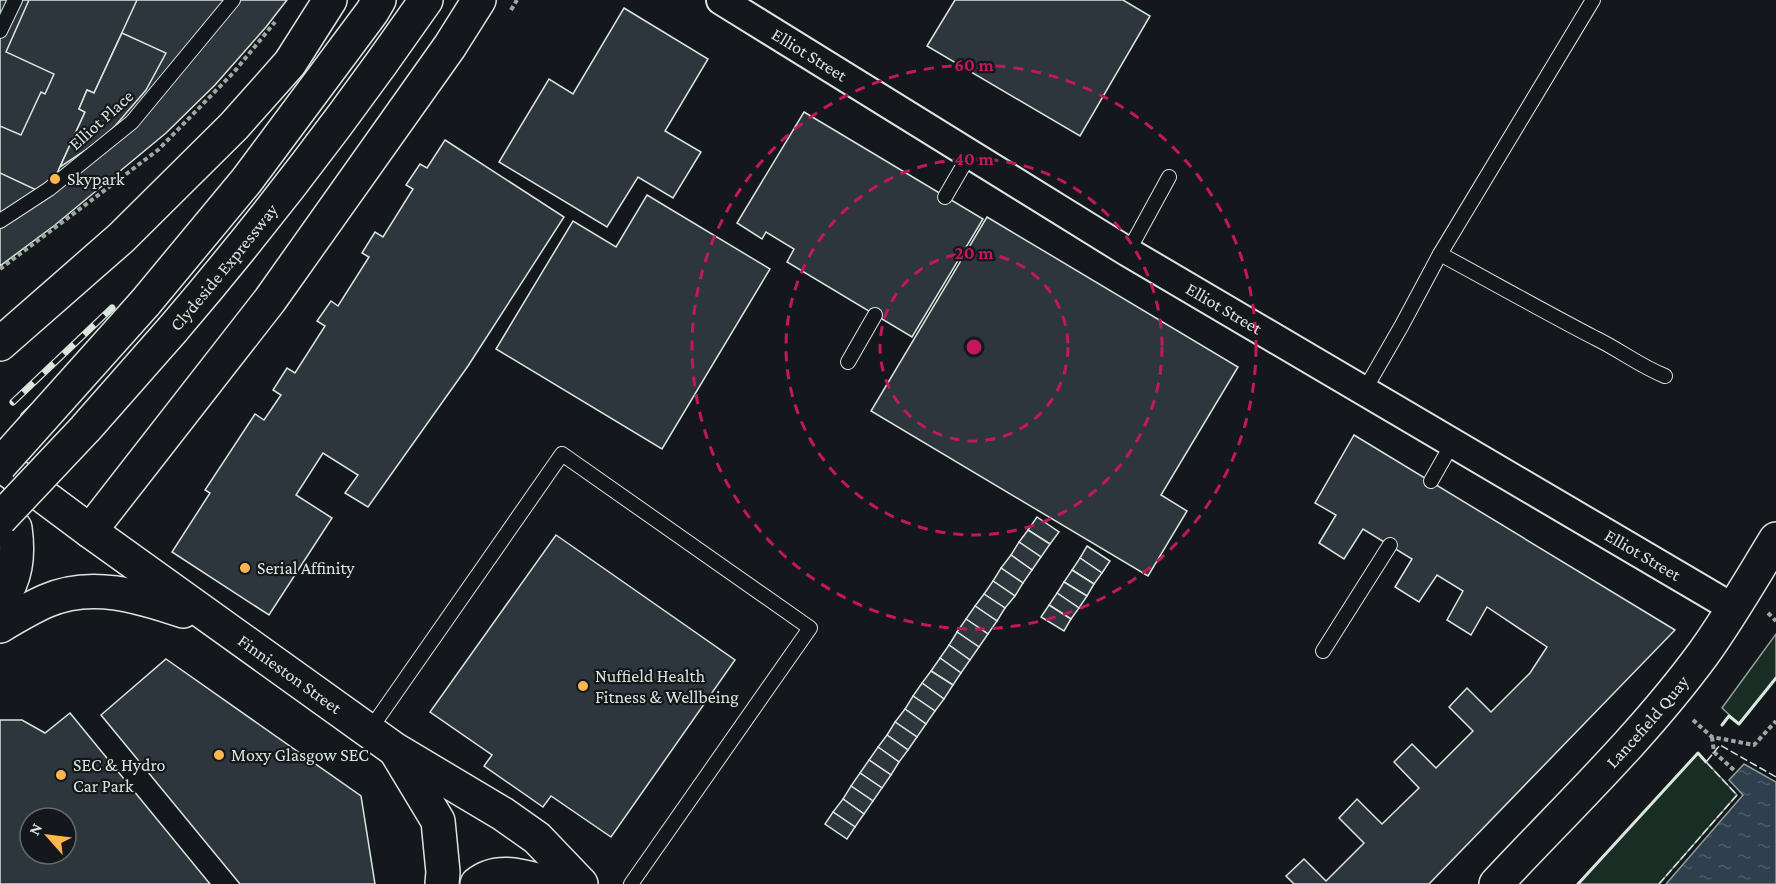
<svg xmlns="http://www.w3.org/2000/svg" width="1776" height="884" viewBox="0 0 1776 884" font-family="'Crimson Pro',serif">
	<defs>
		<pattern id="water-ripples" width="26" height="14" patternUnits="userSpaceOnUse" patternTransform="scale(1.5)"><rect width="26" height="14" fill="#2f3f4d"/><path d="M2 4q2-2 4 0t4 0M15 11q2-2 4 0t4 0" fill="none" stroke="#4c5b66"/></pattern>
	</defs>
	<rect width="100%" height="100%" fill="#14181c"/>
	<!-- grass -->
	<g fill="#1a2d24" stroke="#939e99" stroke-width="1.5">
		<polygon points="1776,634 1776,678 1739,724 1722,708"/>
		<polygon points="1698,753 1737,795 1659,884 1578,884"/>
	</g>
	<!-- water -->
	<polygon fill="url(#water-ripples)" stroke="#939e99" stroke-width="1.5" points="1744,764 1776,782 1776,884 1666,884 1743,795 1729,780"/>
	<!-- building -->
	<g fill="#2c363c" stroke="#d8e6dc" stroke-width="1.5" fill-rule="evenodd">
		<polygon points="0,0 287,0 266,27 215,85 166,133 55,225 0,266"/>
		<polygon points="29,0 137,0 94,93 87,90 79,109 85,112 47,195 0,173 0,126 21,135 41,92 45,94 54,74 6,52"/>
		<polygon points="955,0 1123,0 1150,16 1080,136 927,46"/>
		<polygon points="624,8 708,59 665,131 701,152 673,198 638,177 607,227 499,162 549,79 573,94"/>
		<polygon points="122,33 166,53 146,90 115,126 98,142 60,167 85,112 79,109 87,90 94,93"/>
		<polygon points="804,112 983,219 912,337 787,262 794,249 766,232 762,239 737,223"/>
		<polygon points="445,140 564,217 468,366 368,507 345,493 358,475 323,453 296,495 332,518 269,615 172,552 210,493 205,490 255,414 264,420 281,395 273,390 287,368 295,373 325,326 317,321 331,301 338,306 369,257 362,253 375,232 383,237 413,189 406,185 420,164 427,168"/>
		<polygon points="647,195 770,269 662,449 496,349 573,221 616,247"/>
		<polygon points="987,217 1238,367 1161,495 1187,511 1148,576 871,411"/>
		<polygon points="1354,435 1675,630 1429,884 1294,884 1286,876 1304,859 1326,881 1364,843 1339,818 1357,799 1382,824 1419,788 1394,762 1412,744 1436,768 1473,731 1449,707 1467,688 1491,712 1530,673 1547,647 1487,607 1471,635 1447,620 1463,591 1437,575 1419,602 1395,587 1412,559 1363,529 1344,559 1319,543 1336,515 1315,503"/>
		<polygon points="1037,517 1059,532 1050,544 1028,530"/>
		<polygon points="1028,530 1050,544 1041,557 1019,542"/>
		<polygon points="556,535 735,660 611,837 551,796 543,807 484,766 492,755 430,712"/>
		<polygon points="1019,542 1041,557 1032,570 1011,555"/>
		<polygon points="1087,546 1110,561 1102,573 1080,558"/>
		<polygon points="1011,555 1032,570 1023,583 1001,568"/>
		<polygon points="1080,558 1102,573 1094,584 1072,570"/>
		<polygon points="1001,568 1023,583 1015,596 993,581"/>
		<polygon points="1072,570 1094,584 1087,596 1064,582"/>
		<polygon points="993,581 1015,596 1005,608 984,594"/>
		<polygon points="1064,582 1087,596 1079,608 1057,593"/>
		<polygon points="1057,593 1079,608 1071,619 1049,605"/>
		<polygon points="984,594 1005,608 997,621 975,606"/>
		<polygon points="1049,605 1071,619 1064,631 1041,617"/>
		<polygon points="975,606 997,621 988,634 966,619"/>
		<polygon points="966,619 988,634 979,647 957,632"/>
		<polygon points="957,632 979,647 970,660 949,645"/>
		<polygon points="949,645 970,660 961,673 940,658"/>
		<polygon points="940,658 961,673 953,685 931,671"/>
		<polygon points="166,659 361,796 375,884 240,884 101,715"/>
		<polygon points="931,671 953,685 944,699 922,683"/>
		<polygon points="922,683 944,699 935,711 913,696"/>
		<polygon points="913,696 935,711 926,724 905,709"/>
		<polygon points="905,709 926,724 917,737 895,722"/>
		<path d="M70,713L210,884H0V720H22L45,733ZM30,818H66V854H30Z"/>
		<polygon points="895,722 917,737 908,750 887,735"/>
		<polygon points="887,735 908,750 899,762 878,747"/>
		<polygon points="878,747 899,762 891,775 869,760"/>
		<polygon points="869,760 891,775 882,788 860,773"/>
		<polygon points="860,773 882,788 873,801 851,786"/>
		<polygon points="851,786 873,801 864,814 843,799"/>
		<polygon points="843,799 864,814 855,827 833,812"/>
		<polygon points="833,812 855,827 847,839 825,824"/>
	</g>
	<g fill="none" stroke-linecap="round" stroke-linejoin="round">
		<!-- service casing -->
		<g stroke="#d8e6dc" stroke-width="16">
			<g id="service">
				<polyline points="0,31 15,0"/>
				<polyline points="945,197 970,154"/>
				<polyline points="0,221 49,189 132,122 233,0"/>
				<polyline points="1128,252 1169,177"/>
				<path d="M1440,254C1492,282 1543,311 1595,338C1620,350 1638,365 1665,376"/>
				<polyline points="848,362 875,315"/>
				<polyline points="1364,391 1402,325 1440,254 1593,0"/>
				<polyline points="1431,481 1452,444"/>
				<polyline points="1323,651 1390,545"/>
				<polyline points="369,731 562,454 810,628 631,884"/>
			</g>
		</g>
		<!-- minor casing -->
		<g stroke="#d8e6dc" stroke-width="32">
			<g id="minor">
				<path id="s1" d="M721,0L1128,252L1733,608"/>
			</g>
		</g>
		<!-- tertiary casing -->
		<g stroke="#d8e6dc" stroke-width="36">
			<g id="tertiary">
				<path id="s2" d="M0,464L90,531L394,749L503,814L537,838L581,884"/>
				<path d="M0,516L15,528C19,556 16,579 0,602"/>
				<path d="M0,626C15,617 30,608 46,601C91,581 139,596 183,611"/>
				<polyline points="397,753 438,821 443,872 442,884"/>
				<path d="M477,884C499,866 527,878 552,884"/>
				<path id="s3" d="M1496,884C1566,809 1642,737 1703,654C1729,618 1752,578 1776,539"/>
			</g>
		</g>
		<!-- primary casing -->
		<g stroke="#d8e6dc" stroke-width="36">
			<g id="primary">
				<polyline points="145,303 247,180 372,12 379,0"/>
				<path id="s4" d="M173,329C263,224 347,114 426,0"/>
				<polyline points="0,344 121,238 234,126 290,63 330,0"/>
				<polyline points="90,531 270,300 450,46 479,0"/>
			</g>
		</g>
		<!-- path -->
		<g stroke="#9da8a2" stroke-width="4" stroke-dasharray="4.5 3" stroke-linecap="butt">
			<polyline points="511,10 517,0"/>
			<polyline points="0,269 158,150 234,72 275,22"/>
			<polyline points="1768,613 1776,621"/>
			<polyline points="1693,720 1712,737 1754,745 1776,721"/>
			<polyline points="1712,737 1714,752 1736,772"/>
		</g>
		<!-- service -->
		<use href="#service" stroke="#14181c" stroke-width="14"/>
		<!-- minor -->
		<use href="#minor" stroke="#14181c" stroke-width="28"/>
		<!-- tertiary -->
		<use href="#tertiary" stroke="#14181c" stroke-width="33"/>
		<!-- primary -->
		<use href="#primary" stroke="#14181c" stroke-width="33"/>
		<!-- rail casing -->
		<g stroke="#d8e6dc" stroke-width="7">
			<g id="rail">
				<polyline points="13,402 112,308"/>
				<polyline points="24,415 124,322"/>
			</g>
		</g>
		<!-- rail -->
		<use href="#rail" stroke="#14181c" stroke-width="4.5" stroke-dasharray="14" stroke-linecap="butt"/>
		<!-- primary-bridge casing -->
		<g stroke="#d8e6dc" stroke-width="36" stroke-linecap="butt">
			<g id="primary-bridge">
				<polyline points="0,465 145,303"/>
				<polyline points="0,519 85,429 173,329"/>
			</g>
		</g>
		<!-- primary-bridge -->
		<use href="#primary-bridge" stroke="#14181c" stroke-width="33"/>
		<!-- fence -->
		<polyline stroke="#d8e6dc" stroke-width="1.5" stroke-dasharray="8 3" stroke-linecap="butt" points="1659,884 1737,795 1706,762 1720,745 1776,777"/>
		<!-- wall -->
		<g stroke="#d8e6dc" stroke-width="3">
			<polyline points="1722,725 1729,716 1739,724 1776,678"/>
			<polyline points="1578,884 1698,753 1706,762"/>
		</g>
	</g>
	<!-- distance rings -->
	<g fill="none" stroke="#c2185b" stroke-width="3" stroke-dasharray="10 8">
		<circle cx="974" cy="347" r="94"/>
		<circle cx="974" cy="347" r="188"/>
		<circle cx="974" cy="347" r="282"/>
	</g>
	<!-- markers -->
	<g fill="#ffb74d" stroke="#14181c" stroke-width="2">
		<circle cx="55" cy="179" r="6"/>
		<circle cx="245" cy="568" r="6"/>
		<circle cx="583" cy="686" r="6"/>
		<circle cx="219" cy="755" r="6"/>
		<circle cx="61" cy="775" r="6"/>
	</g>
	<g text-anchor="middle" stroke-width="4.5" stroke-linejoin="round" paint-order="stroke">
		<!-- street labels -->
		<g font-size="18" fill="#d8e6dc" stroke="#14181c">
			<text dy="6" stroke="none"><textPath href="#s1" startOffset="104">Elliot Street</textPath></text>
			<text transform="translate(101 120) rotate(-42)" y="6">Elliot Place</text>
			<text dy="6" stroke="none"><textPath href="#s4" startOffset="80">Clydeside Expressway</textPath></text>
			<text dy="6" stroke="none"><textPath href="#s1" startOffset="590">Elliot Street</textPath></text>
			<text dy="6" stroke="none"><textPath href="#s1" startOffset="1076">Elliot Street</textPath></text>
			<text dy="6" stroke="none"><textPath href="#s2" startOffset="358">Finnieston Street</textPath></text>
			<text dy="6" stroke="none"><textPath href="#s3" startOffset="222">Lancefield Quay</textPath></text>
		</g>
		<!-- poi labels -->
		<g font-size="18" fill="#d8e6dc" stroke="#14181c" text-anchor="start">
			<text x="67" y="185">Skypark</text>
			<text x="257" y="574">Serial Affinity</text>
			<text x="595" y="682">Nuffield Health<tspan x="595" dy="21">Fitness &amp; Wellbeing</tspan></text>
			<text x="231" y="761">Moxy Glasgow SEC</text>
			<text x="73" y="771">SEC &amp; Hydro<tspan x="73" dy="21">Car Park</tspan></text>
		</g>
	</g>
	<circle cx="974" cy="347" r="9" fill="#c2185b" stroke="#14181c" stroke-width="3"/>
	<g font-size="18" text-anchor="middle" font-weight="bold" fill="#c2185b" stroke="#14181c" stroke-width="4.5" stroke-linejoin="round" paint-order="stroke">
		<text x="974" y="71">60 m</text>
		<text x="974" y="165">40 m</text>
		<text x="974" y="259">20 m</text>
	</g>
	<!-- north arrow -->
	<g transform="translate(48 836) rotate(298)"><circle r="28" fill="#14181c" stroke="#626a69" stroke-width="1.5"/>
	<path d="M0-4.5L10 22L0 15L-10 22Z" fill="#ffb74d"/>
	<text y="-9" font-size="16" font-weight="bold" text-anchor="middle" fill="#d8e6dc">N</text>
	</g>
</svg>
